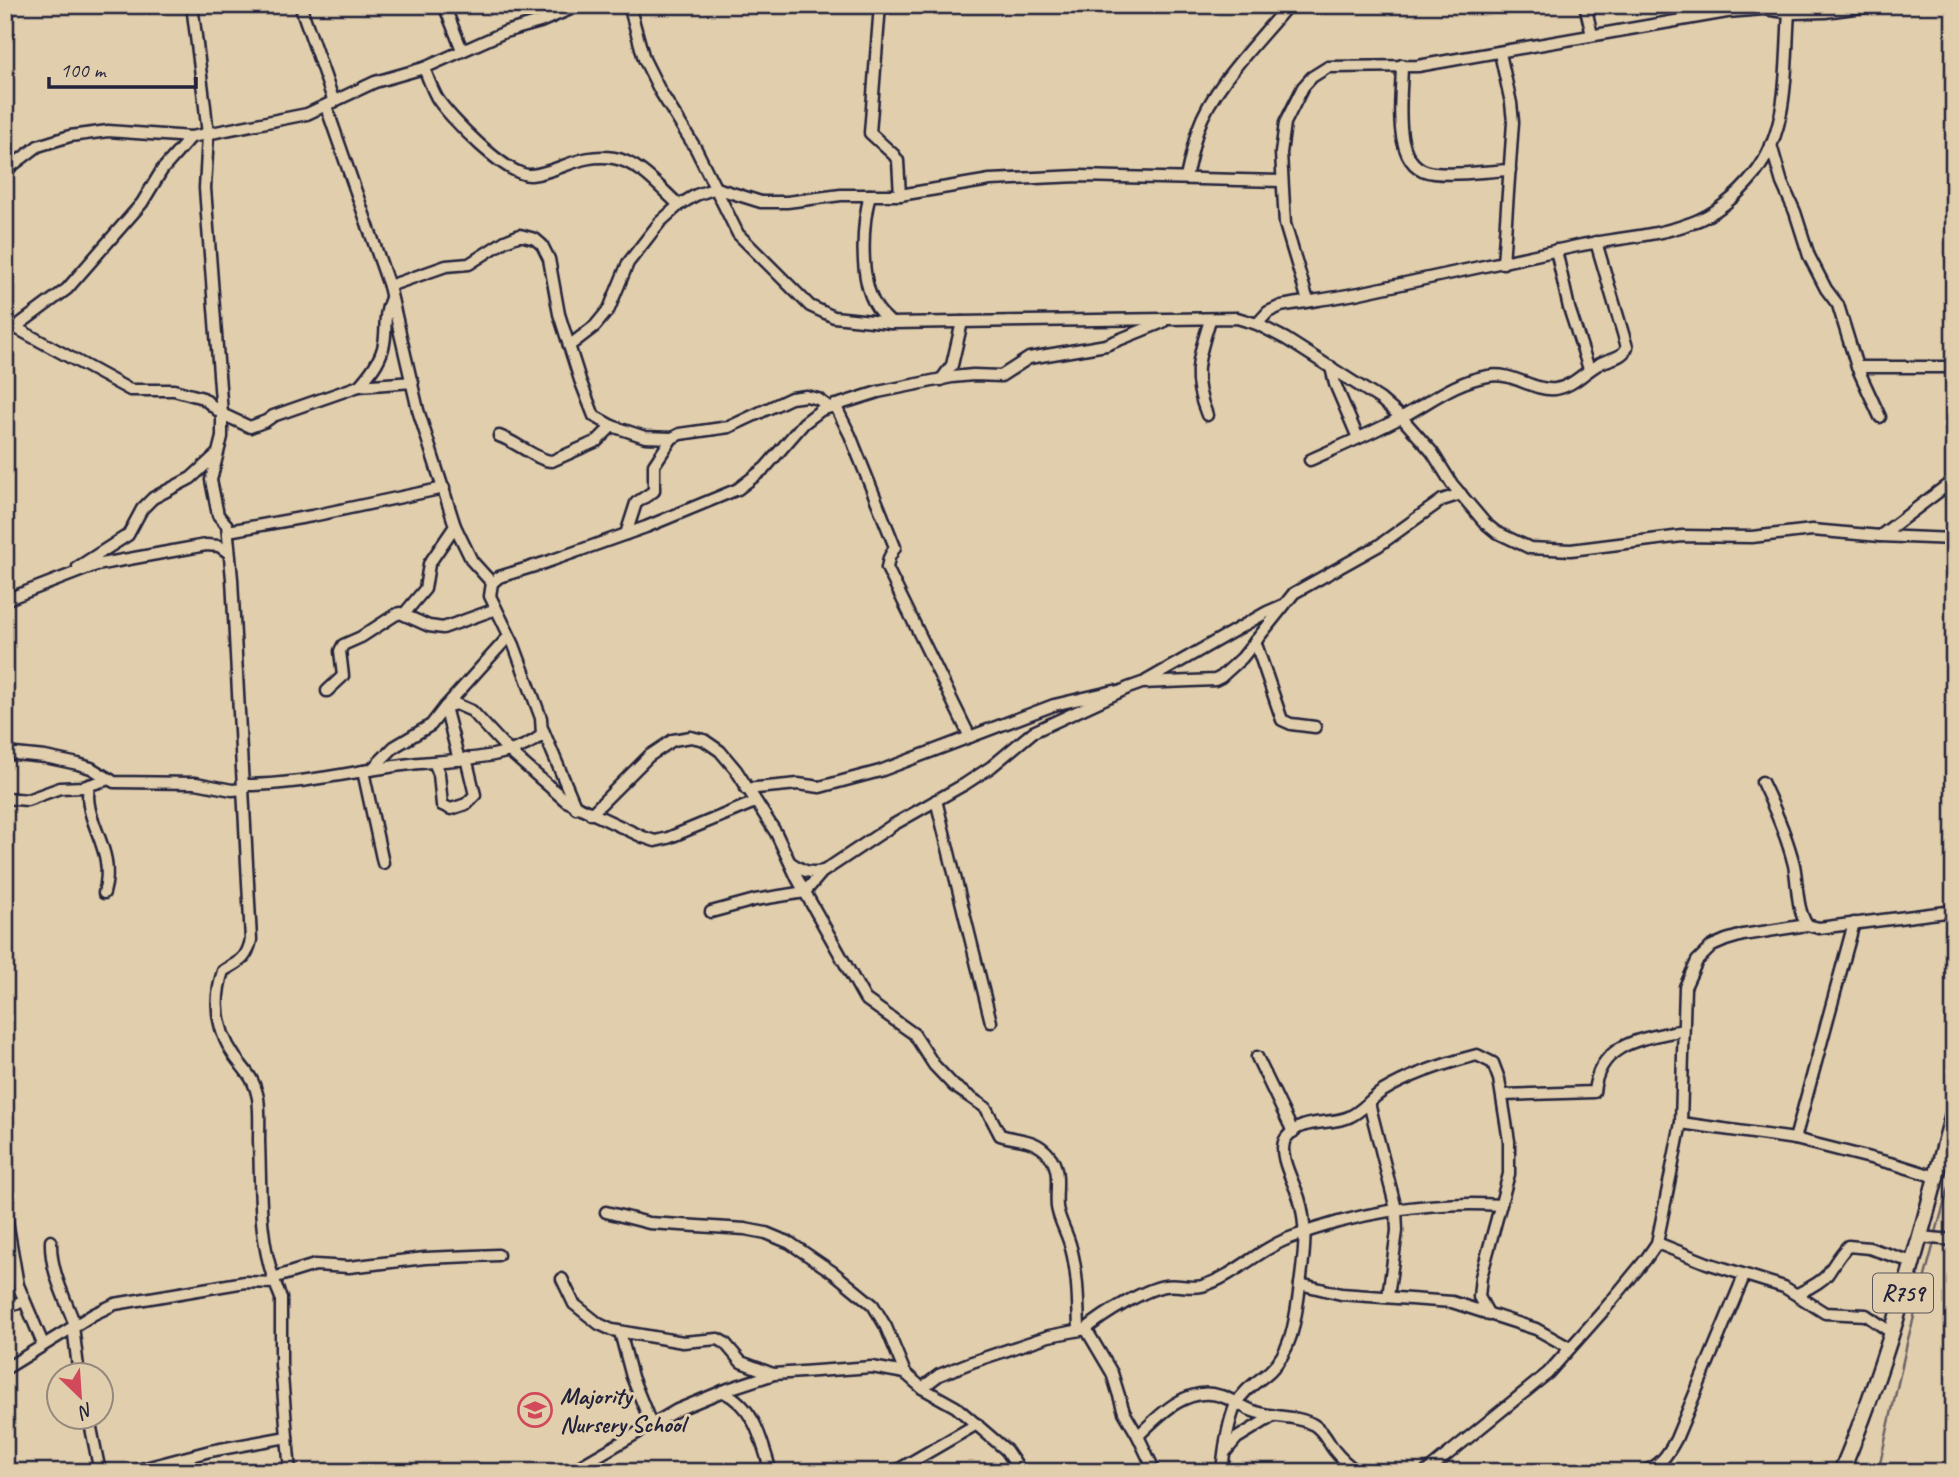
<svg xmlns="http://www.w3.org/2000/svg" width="1959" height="1477" viewBox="0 0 1959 1477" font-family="Caveat,sans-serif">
	<rect width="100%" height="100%" fill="#e1ceac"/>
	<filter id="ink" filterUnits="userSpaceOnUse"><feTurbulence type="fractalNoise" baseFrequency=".0143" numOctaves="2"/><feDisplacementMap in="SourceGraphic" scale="14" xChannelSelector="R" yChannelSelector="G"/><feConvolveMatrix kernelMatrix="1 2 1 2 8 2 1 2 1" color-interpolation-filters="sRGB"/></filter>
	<g filter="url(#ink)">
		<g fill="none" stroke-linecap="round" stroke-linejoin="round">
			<!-- stream -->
			<g stroke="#6c6467" stroke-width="2.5">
				<polyline points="1935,1236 1954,1169"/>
				<polyline points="1878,1472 1908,1339 1934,1243"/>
			</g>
			<!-- street casing -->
			<g stroke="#22223b" stroke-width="15">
				<g id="street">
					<path d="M192,5L205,107L208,135L205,188L222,414V437L211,480L218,515L227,525L232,579L251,940C246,961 239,961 223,971C213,1002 217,1031 235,1057C247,1073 254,1078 258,1098C260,1112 259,1127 259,1141C261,1191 258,1236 275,1283"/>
					<polyline points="300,5 334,102"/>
					<polyline points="444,5 462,50"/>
					<polyline points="629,5 644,59 660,91 696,149 738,234 810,306 834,317 891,323 1237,318 1257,324 1286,339 1380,399 1402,418 1432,452 1452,484 1485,523 1496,532 1530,548 1571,550 1682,536 1752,537 1812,530 1880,536 1954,539"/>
					<polyline points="880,5 870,133 894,155 898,161 900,195"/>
					<polyline points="1585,5 1592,35"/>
					<polyline points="1500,53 1511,103 1513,122 1503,263"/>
					<path d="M1402,65C1402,97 1389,169 1434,173C1458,176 1486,171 1510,170"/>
					<path d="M424,68C428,78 432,89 437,98C449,117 507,177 531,175C560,172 581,152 614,158C639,162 661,189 679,205"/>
					<polyline points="326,106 389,286 418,410 455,526 472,561 492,583"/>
					<polyline points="1771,145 1782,183 1795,212 1809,256 1826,289 1838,305 1857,367 1880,417"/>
					<polyline points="5,171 38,146 70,136 108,131 191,137 307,114 375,82 424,68 505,32 540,22 580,5"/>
					<path d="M1186,177C1190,161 1193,145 1198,129C1213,85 1259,41 1288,5"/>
					<path d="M870,195C862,224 859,280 876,306C879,312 886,318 891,323"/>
					<polyline points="1556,250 1569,308 1589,369"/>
					<polyline points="389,286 446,266 469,264 505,241 520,235 535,239 542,245 549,259 559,314 580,380 594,416 612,426 645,437 672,438"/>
					<polyline points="1308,301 1285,224 1281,153 1285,123 1303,87 1312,77 1328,67 1418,66 1727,12 1764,9 1793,13 1825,12 1876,5"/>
					<path d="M1257,324L1268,312L1281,306C1308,301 1337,298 1364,292C1435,277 1506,261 1577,246C1614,238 1656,237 1691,223C1715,215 1738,195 1754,175C1790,130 1785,66 1789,12"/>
					<polyline points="16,328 130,390 174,390 203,398 222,414 250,427 266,421 273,416 359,386 413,382"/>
					<polyline points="5,335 67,289 142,203 162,170 191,137"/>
					<polyline points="569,346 595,326 609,309 628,263 660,222 679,205 696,195 716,188 761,202 787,202 841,195 900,195 990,180 1079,176 1281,181"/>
					<polyline points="1331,367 1335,384 1358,438"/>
					<polyline points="1857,367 1954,367"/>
					<polyline points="941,380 952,365 962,322"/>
					<path d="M359,386C369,375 379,363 383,348C388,331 382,318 391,298"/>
					<polyline points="835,405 850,435 895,547 889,558 887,568 970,737"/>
					<path d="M1207,415C1191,376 1198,359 1210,320"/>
					<path d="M499,436C515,441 538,461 552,461L597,441L612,426"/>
					<path d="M1310,460C1341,446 1372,433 1402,417C1430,402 1456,381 1488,376C1512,371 1532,391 1555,389C1573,387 1586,370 1601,363C1611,358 1623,358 1627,347L1596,242"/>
					<polyline points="228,531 312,516 444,488"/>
					<polyline points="626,534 636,503 654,491 654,465 672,438 680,434 729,427 791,398 806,396 818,399 829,407"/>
					<polyline points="1880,536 1954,480"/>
					<polyline points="78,567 128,535 142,509 153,498 191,478 216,455"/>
					<polyline points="5,600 96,565 206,545 219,546 229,553"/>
					<polyline points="404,614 425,589 429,564 455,526"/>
					<polyline points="1255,641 1282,720 1291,724 1315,727"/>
					<polyline points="1146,681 1267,612 1283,605"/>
					<polyline points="327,691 343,676 340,651 343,645 361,637 395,615 400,613 429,626 443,628 496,609"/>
					<polyline points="543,730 576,808"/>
					<polyline points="5,753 45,757 78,764 91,768 114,782 196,783 232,790 244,789"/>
					<polyline points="459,760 445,707 509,636"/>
					<polyline points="434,762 439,774 442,805 451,809 466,804 475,795 466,758"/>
					<polyline points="371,770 394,747 431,725 445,707 456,704 472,711 509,751 566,801 643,837 655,841 668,838 755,802"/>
					<polyline points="363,771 383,863"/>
					<path d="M1762,782C1775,809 1787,836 1794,865C1798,885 1796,908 1807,925L1819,928L1954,911"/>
					<path d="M89,785C82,823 117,847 104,893"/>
					<path d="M244,785C298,785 349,772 403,765C444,759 509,762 542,735L541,718L514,645L490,596L492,583L499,577L544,563L646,527L738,489L765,468L804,423L821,410L878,392L952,377L973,375L1001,376L1029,358L1106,345L1163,322"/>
					<polyline points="746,789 798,784 820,787 880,771 1054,705 1114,691"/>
					<polyline points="5,798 27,800 60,788 83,787 109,779"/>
					<polyline points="936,800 991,1022"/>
					<path d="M591,814L649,756L673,740L691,737L704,740L720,751L736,770L776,833L797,878L865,999L914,1034L934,1065L954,1086L986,1108L1000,1135C1019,1141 1035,1138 1049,1155C1062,1171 1055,1189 1057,1207C1059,1221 1068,1234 1071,1248C1078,1274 1078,1301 1079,1329"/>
					<path d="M791,863C803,871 809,874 824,871L893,825L965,784L991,767L1033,732L1128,688L1142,683L1215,680L1221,677L1242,658L1294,593L1378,546L1442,500L1461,494"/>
					<polyline points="711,912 755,900 805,892 823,871"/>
					<polyline points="1257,1057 1293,1132"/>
					<path d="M1503,1095L1594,1092C1599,1042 1642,1039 1683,1030"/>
					<polyline points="1369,1103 1396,1209 1397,1231 1388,1297"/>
					<polyline points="1681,1123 1795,1139 1898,1165 1936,1177"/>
					<polyline points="1795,1139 1854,923"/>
					<polyline points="5,1209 18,1285 43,1344"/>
					<polyline points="606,1212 649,1223 745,1229 766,1233 790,1243 834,1273 873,1305 886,1327 905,1373"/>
					<polyline points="1919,1237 1954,1240"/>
					<path d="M51,1241C50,1271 65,1298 75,1325"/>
					<polyline points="1657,1243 1707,1263 1784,1287 1825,1313 1866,1315 1892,1333"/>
					<polyline points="273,1278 315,1265 349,1267 425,1258 498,1255"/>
					<polyline points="562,1279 574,1304 599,1324 612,1330 683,1342 718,1339 725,1343 741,1362 773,1374"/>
					<polyline points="1300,1284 1341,1294 1452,1302 1536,1329 1570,1348"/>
					<path d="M1797,1294C1807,1289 1819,1284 1827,1275C1834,1265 1839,1255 1848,1246L1869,1248L1912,1262"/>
					<polyline points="5,1308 24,1301"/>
					<polyline points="73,1326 79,1376"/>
					<path d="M1086,1329C1103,1315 1144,1289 1165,1286C1178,1284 1190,1289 1202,1286C1233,1277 1257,1251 1287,1239C1353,1213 1431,1200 1501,1205"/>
					<polyline points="620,1332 632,1377 651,1424"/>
					<polyline points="5,1369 94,1314 115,1304 245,1282 275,1283 281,1298 281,1364 290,1472"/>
					<polyline points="922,1388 939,1375 972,1362 1049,1336 1086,1329 1112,1373 1124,1412 1138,1436 1155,1472"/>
					<path d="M722,1391C755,1407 761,1439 771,1472"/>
					<polyline points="89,1418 100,1472"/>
					<path d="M1138,1436C1160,1414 1188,1385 1221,1396C1234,1400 1243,1408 1256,1412C1274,1418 1297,1415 1314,1425C1323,1430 1328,1442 1334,1450C1341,1459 1349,1466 1358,1472"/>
					<polyline points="1226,1451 1237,1438 1273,1416"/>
					<polyline points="130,1472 210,1451 287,1437"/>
					<polyline points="570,1472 677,1410 728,1389 774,1374 872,1367 905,1373 922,1388 956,1407 1006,1450 1021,1472"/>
					<polyline points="894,1472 977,1424"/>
					<path d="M1222,1472C1224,1450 1227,1425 1236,1404C1244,1389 1258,1382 1270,1371C1292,1350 1295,1321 1299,1293C1303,1260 1309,1230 1299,1198C1294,1183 1276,1152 1286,1138C1302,1117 1328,1126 1349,1117C1363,1111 1371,1098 1383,1091C1411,1074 1446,1063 1477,1055L1493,1063L1499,1079L1509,1141V1174L1481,1277L1479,1297L1489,1315"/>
					<polyline points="1426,1472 1548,1373 1604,1310 1646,1259 1657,1243 1681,1123 1685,987 1697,961 1712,946 1726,940 1743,935 1807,925"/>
					<path d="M1642,1472C1660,1466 1667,1456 1676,1439L1744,1276"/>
				</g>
			</g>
			<!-- primary casing -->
			<g stroke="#22223b" stroke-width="19">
				<path id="primary" d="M1841,1472C1891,1356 1921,1232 1954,1110"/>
			</g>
			<!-- street -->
			<use href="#street" stroke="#e1ceac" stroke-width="10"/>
			<!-- primary -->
			<use href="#primary" stroke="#e1ceac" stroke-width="14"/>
		</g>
	</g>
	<!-- icons -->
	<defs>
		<g id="school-ring" transform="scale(1.75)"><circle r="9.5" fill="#e1ceac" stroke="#d1495b" stroke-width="1.5"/><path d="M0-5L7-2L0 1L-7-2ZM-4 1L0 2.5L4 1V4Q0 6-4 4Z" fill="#d1495b"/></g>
	</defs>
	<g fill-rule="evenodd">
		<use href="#school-ring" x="535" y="1410"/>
	</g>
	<g text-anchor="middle" stroke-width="6" stroke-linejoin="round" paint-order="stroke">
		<!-- shield labels -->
		<rect fill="#e1ceac" stroke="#5b565d" stroke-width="2" x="1873" y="1273.5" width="60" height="39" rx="5"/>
		<g font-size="23" font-weight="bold" fill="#22223b">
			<text x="1903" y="1301">R759</text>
		</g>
		<!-- poi labels -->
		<g font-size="24" font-weight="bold" fill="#22223b" stroke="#e1ceac" text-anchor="start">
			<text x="560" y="1404">Majority<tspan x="560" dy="28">Nursery School</tspan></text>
		</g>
	</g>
	<!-- margin -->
	<rect width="1959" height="1477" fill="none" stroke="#e1ceac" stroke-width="28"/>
	<rect x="14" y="14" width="1931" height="1449" fill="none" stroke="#22223b" stroke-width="2.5" filter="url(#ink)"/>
	<!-- north arrow -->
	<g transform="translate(80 1396) rotate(155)"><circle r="33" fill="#e1ceac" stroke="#95897f" stroke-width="2"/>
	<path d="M0-5L12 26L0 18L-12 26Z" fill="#d1495b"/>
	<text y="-10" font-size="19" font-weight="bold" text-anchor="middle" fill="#22223b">N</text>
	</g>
	<!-- scale -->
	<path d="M49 77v10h147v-10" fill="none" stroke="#22223b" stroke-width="3.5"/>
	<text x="60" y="77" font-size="21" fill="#22223b" stroke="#e1ceac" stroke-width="5" paint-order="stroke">100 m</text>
</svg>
